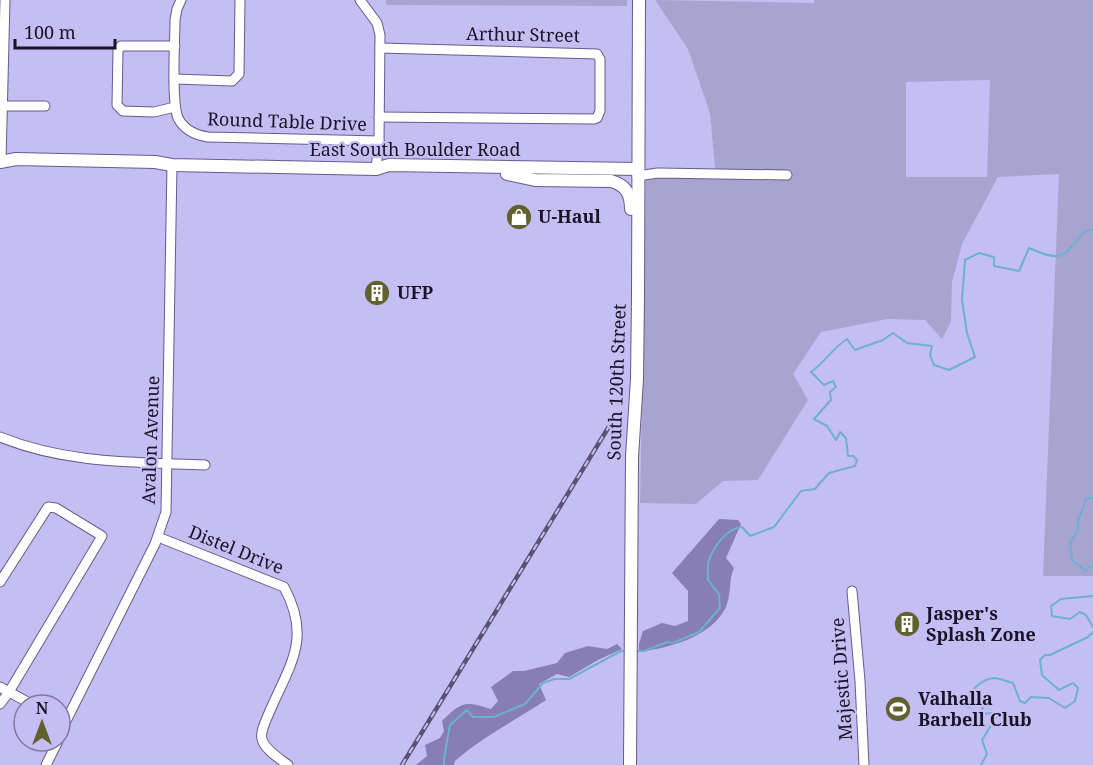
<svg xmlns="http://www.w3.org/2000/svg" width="1093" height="765" viewBox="0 0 1093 765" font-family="'Noto Serif',serif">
	<rect width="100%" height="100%" fill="#c5bef3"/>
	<!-- green -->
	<g fill="#a9a4cf" fill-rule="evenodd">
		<polygon points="386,0 627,0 627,6 386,5"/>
		<path d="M655,0L814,3V0H1093V576H1043L1059,174L998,177L962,244L952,282L951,322L942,339L925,320L888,319L821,332L793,374L808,400L758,480L723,481L696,504L640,503L646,178H716L710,113L688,49ZM990,80L987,177H906V82Z"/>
	</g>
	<!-- forest -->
	<g fill="#877eb5">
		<path d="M719,519L738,520L741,524L726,558L734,568C728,581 732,595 725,609C709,638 668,648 639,652V644L643,631L662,623L675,626L688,621V591L672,573Z"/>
		<path d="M617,644L622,649L598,660L569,677L557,674L539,684L546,700C516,720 482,737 455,761L454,765H416L427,756L425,745L440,738L444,731L442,721C462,701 465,701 491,709L498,701L491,687L513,671H524L557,663L565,653L588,646L607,649Z"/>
	</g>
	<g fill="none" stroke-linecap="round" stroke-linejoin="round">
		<!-- stream -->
		<g stroke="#6db0d1" stroke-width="2">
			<polyline points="1093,497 1086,499 1078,521 1078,530 1070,543 1072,560 1085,571 1093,565"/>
			<polyline points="1093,596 1061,599 1051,606 1052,616 1070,619 1080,612 1086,615 1093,627"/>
			<path d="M636,651H644L668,642L673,643L699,632L720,608L719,594L708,580C708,574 707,566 709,560C714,546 727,528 742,527L750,536L774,527L801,491L815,489L829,473L855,466L857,460L853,456H848L846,438L840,432L836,440L827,426L814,419L831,400L830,392L836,387L833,381L824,385L811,372C825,362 832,349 847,339L855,350L883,340L893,333L907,343L932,346L930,355L934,365L949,370L975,357L967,333L962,300L965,260L979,253L994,257V266L1019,271L1029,248C1062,263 1063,257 1085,231L1093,230"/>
			<polyline points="444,765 444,758 450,725 467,710 473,717 494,717 525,704 543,683 554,679 569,679 621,651 627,651"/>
			<path d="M981,765L987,754L982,740L996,717L993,713L980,714L983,708L978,704L968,707L963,703C970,692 980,679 994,678C1000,678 1008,682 1013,683L1020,701L1025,703L1031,697L1049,698L1065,708L1075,701L1078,688L1073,683L1059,690L1042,675L1040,660L1045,655H1050L1088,637L1093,632"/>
		</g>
		<!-- minor casing -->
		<g stroke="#635c8b" stroke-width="11">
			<g id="minor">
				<path d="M181,0L177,9L175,20C175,41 171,101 178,118C184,130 195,135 208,137L379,141"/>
				<polyline points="360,0 377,23 380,35 379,141 376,169"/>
				<polyline points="175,79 232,81 239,74 240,0"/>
				<polyline points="0,106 45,106"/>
				<polyline points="175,107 154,112 123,111 117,105 118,50 121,46 175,46"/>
				<polyline points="379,117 594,119 597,118 600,111 600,59 597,54 380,48"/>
				<polyline points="1,162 5,0"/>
				<polyline points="637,176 658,173 787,175"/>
				<path d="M0,437C67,464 134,462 205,465"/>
				<path d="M158,537L284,587C312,639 290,664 269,713C266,720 260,732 262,739C264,749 280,759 288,765"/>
				<polyline points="0,582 48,507 56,508 102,536 9,692 0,704"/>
				<polyline points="852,591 860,681 864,765"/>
				<polyline points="0,687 33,705"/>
				<polyline points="60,720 65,723 155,544 166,512 172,165"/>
				<polyline points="46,765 58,741"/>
			</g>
		</g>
		<!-- major casing -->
		<g stroke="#635c8b" stroke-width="14">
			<g id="major">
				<polyline points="0,162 16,159 155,162 172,165 376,169 389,165 637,169"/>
				<path d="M507,174L535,180L611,181C626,185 631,194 631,209"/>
				<polyline points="630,765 632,457 637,379 638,297 639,0"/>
			</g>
		</g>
		<!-- minor -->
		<use href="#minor" stroke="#fff" stroke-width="9"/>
		<!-- major -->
		<use href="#major" stroke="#fff" stroke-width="12"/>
		<!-- rail casing -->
		<g stroke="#585373" stroke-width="4.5">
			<polyline id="rail" points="402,765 616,415"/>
		</g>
		<!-- rail -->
		<use href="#rail" stroke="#c5bef3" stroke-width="2" stroke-dasharray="7" stroke-linecap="butt"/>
	</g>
	<!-- icons -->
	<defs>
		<g id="shop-disc" transform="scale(1.35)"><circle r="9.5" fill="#5f612e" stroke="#c5bef3"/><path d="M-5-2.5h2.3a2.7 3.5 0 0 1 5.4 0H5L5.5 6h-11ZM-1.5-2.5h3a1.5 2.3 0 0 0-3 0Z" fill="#fff"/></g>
		<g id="building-disc" transform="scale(1.35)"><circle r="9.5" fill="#5f612e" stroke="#c5bef3"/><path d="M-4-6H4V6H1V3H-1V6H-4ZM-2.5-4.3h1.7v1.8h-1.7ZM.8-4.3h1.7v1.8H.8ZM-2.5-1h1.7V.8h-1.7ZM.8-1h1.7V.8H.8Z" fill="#fff"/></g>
		<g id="stadium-disc" transform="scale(1.35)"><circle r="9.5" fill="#5f612e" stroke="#c5bef3"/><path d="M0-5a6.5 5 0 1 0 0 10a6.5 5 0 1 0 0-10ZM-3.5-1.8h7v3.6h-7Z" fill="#fff"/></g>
	</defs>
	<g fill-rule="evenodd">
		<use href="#shop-disc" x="519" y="217"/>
		<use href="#building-disc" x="377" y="293"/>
		<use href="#building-disc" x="907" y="624"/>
		<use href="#stadium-disc" x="898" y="709"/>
	</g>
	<g text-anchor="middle" stroke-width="4.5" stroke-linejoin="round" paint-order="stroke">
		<!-- street labels -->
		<g font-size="18" fill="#181427" stroke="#c5bef3">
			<text transform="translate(523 35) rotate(1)" y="6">Arthur Street</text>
			<text transform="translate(287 122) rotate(2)" y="6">Round Table Drive</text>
			<text x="415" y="156">East South Boulder Road</text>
			<text transform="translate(617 382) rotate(-88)" y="6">South 120th Street</text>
			<text transform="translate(151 440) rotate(-88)" y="6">Avalon Avenue</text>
			<text transform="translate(236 550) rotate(22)" y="6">Distel Drive</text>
			<text transform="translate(842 679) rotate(-94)" y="6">Majestic Drive</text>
		</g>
		<!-- poi labels -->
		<g font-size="18" font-weight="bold" fill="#181427" stroke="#c5bef3" text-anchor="start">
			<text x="538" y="223">U-Haul</text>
			<text x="397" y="299">UFP</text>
			<text x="926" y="620">Jasper's<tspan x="926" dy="21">Splash Zone</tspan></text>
			<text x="918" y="705">Valhalla<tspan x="918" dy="21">Barbell Club</tspan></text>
		</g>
	</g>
	<!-- north arrow -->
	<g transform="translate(42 723)"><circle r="28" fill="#c5bef3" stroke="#807aa1" stroke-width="1.5"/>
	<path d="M0-4.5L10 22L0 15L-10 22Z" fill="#5f612e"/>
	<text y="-9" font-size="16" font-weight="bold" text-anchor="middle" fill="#181427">N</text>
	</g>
	<!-- scale -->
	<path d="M15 39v9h100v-9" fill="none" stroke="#181427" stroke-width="3"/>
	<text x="24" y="39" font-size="18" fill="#181427" stroke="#c5bef3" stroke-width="4.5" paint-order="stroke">100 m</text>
</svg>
